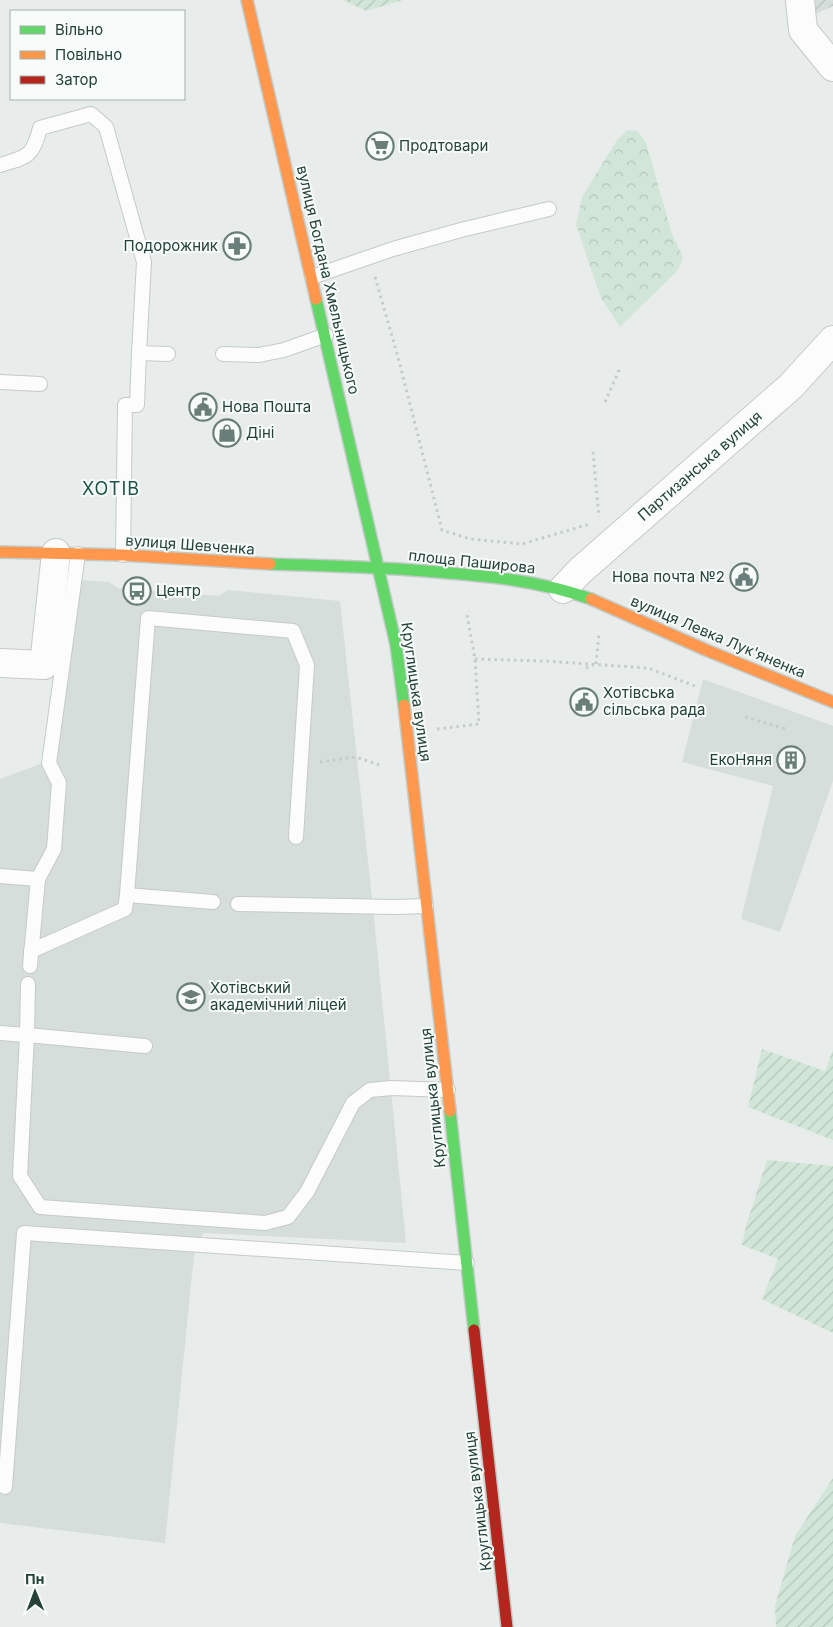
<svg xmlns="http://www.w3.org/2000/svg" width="833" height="1627" viewBox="0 0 833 1627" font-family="Inter,sans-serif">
	<defs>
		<pattern id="industrial-furrows" width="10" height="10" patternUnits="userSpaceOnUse" patternTransform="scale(1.25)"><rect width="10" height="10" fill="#d6dedb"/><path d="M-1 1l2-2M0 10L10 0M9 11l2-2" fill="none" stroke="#b8c0bd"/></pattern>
		<pattern id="park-crowns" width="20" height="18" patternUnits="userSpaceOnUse" patternTransform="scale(1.25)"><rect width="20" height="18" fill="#d1e6d8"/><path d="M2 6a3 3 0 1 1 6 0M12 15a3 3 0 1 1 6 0" fill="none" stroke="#b3c6ba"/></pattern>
		<pattern id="garden-furrows" width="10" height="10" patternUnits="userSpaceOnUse" patternTransform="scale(1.25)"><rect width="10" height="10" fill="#d1e6d8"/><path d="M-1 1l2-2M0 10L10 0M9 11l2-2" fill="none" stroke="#b3c6ba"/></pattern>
	</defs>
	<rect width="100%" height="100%" fill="#e8edeb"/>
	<!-- built -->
	<g fill="#d6dedb">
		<polygon points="64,579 109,582 118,588 219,596 228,590 340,601 373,907 406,1243 204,1233 195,1245 165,1543 0,1523 0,779 43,763"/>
		<polygon points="703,679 833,726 833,781 780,932 741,919 773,786 682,762"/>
	</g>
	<!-- industrial -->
	<polygon fill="url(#industrial-furrows)" points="803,0 833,0 833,6 807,18"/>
	<!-- park -->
	<polygon fill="url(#park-crowns)" points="627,130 637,131 646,142 672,234 683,257 678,270 620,327 601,298 576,225 582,197 617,140"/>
	<!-- garden -->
	<g fill="url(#garden-furrows)">
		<polygon points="343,0 403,0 366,11"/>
		<polygon points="762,1049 825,1071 833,1050 833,1140 748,1107"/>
		<polygon points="767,1160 833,1166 833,1333 762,1299 778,1259 742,1245 746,1226"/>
		<polygon points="833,1478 833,1627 776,1627 775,1606 795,1536"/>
	</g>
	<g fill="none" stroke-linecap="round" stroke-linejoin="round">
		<!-- lane casing -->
		<g stroke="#c5cac8" stroke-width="16">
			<g id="lane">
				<path d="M0,165C27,157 33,157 40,128L91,114L106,127L144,262L139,353L168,354"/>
				<polyline points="312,277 393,249 461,230 549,209"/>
				<polyline points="223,354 259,355 284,350 326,335"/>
				<polyline points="0,382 40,384"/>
				<polyline points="123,555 125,405 137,405 139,353"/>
				<polyline points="0,876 38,879 54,849 59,783 49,763 78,554"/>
				<polyline points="213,902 127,895 148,618 293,631 307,665 296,837"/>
				<polyline points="238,904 395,907 426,906"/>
				<polyline points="31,951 125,909 127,895"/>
				<polyline points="30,966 38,879"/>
				<polyline points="28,984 27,1035 145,1046"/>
				<polyline points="0,1033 27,1035 20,1176 40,1207 265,1223 288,1217 307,1192 353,1103 370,1090 391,1088 448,1090"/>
				<polyline points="5,1487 24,1233 467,1263"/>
			</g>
		</g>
		<!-- street casing -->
		<g stroke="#c5cac8" stroke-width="30">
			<g id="street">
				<polyline points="800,0 803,30 833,67"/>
				<polyline points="563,589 580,571 791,386 833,340"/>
				<polyline points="0,663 44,665 56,553"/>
			</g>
		</g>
		<!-- fast casing -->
		<g stroke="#c3cbc8" stroke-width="14">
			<g id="fast">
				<polyline points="316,299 396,645 404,705"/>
				<path d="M270,564C326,566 381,567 437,572C489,576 541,581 591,599"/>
				<polyline points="450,1111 474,1330"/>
			</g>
		</g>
		<!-- slow casing -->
		<g stroke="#c3cbc8" stroke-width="14">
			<g id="slow">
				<polyline points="247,0 316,299"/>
				<polyline points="0,552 123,555 270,564"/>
				<polyline points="591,599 706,650 833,702"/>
				<polyline points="404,705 450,1111"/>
			</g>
		</g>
		<!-- jam casing -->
		<g stroke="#c3cbc8" stroke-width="14">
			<polyline id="jam" points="474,1330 507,1627"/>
		</g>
		<!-- path -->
		<g stroke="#c3ccca" stroke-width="3" stroke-dasharray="2.5 4" stroke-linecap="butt">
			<polyline points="375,277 398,357 442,530 470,539 522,544 590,524"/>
			<polyline points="605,402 620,368"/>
			<polyline points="593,452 599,517"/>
			<polyline points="475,659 544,661 648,668 695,686"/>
			<polyline points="596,664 599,632"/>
			<polyline points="586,668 593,665"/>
			<polyline points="745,717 786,729"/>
			<polyline points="437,729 479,724 475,659 467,615"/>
			<polyline points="320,762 356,757 379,765"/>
		</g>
		<!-- lane -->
		<use href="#lane" stroke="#fcfcfc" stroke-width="14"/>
		<!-- street -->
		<use href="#street" stroke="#fcfcfc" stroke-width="28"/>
		<!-- fast -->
		<use href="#fast" stroke="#63d668" stroke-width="11"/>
		<!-- slow -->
		<use href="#slow" stroke="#ff974d" stroke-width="11"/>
		<!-- jam -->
		<use href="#jam" stroke="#b3261e" stroke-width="11"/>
	</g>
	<!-- icons -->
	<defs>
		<g id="supermarket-ring" transform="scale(1.4375)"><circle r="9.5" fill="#f7fbf9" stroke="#697e78" stroke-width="1.5"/><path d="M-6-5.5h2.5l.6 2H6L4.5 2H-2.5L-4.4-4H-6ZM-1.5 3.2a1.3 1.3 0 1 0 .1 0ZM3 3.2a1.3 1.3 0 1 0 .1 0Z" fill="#697e78"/></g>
		<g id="pharmacy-ring" transform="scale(1.4375)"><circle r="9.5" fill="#f7fbf9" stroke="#697e78" stroke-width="1.5"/><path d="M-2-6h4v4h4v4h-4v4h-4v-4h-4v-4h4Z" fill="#697e78"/></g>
		<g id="civic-ring" transform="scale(1.4375)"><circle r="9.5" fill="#f7fbf9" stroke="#697e78" stroke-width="1.5"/><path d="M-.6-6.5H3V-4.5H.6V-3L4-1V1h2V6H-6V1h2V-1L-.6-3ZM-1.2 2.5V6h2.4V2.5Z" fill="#697e78"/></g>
		<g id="shop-ring" transform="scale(1.4375)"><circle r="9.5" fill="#f7fbf9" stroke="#697e78" stroke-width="1.5"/><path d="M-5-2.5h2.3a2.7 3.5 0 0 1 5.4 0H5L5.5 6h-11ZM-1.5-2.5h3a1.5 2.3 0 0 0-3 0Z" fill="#697e78"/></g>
		<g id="bus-ring" transform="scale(1.4375)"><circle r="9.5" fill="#f7fbf9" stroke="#697e78" stroke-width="1.5"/><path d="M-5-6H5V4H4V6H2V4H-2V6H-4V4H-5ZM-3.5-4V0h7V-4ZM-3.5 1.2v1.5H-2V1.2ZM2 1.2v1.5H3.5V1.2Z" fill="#697e78"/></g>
		<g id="building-ring" transform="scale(1.4375)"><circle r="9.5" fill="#f7fbf9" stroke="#697e78" stroke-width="1.5"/><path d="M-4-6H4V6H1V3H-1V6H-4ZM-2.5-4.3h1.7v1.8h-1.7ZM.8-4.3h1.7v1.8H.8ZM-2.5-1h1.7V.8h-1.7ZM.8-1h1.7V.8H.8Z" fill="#697e78"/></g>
		<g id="school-ring" transform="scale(1.4375)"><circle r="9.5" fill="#f7fbf9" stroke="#697e78" stroke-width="1.5"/><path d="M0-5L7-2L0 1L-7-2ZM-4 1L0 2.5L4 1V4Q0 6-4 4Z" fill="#697e78"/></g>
	</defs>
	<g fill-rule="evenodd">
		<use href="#supermarket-ring" x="380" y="146"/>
		<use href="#pharmacy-ring" x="237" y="246"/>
		<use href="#civic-ring" x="203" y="407"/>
		<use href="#shop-ring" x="227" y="433"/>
		<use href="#civic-ring" x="744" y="577"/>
		<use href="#bus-ring" x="137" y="591"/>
		<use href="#civic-ring" x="584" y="702"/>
		<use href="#building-ring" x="791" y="760"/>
		<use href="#school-ring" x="191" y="997"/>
	</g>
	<g text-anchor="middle" stroke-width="4" stroke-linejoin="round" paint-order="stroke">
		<!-- poi labels -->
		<g font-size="15" fill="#24423a" stroke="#f7fbf9" text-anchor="start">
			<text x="399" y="151">Продтовари</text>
			<text x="218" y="251" text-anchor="end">Подорожник</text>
			<text x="222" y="412">Нова Пошта</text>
			<text x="246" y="438">Діні</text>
			<text x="725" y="582" text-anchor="end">Нова почта №2</text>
			<text x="156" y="596">Центр</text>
			<text x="603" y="698">Хотівська<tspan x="603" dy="17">сільська рада</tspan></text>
			<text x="772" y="765" text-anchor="end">ЕкоНяня</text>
			<text x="210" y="993">Хотівський<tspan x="210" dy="17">академічний ліцей</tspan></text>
		</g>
		<!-- street labels -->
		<g font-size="15" fill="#24423a" stroke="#f7fbf9">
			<text transform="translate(328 280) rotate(77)" y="5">вулиця Богдана Хмельницького</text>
			<text transform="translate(700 466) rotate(-41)" y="5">Партизанська вулиця</text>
			<text transform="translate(190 545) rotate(4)" y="5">вулиця Шевченка</text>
			<text transform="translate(472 562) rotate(6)" y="5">площа Паширова</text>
			<text transform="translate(718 637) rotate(23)" y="5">вулиця Левка Лук'яненка</text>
			<text transform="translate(416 692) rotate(82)" y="5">Круглицька вулиця</text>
			<text transform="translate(433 1098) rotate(-96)" y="5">Круглицька вулиця</text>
			<text transform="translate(478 1501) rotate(-97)" y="5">Круглицька вулиця</text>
		</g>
		<!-- quarter labels -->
		<g font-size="18" letter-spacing="1" fill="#1f5548" stroke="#f7fbf9">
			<text x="111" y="495">ХОТІВ</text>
		</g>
	</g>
	<!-- legend -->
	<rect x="10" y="10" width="175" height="90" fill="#f7fbf9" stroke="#a3b1ad"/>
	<rect x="20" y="26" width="25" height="8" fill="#63d668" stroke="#a3b1ad"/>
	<text x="55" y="35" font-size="15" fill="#24423a">Вільно</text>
	<rect x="20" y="51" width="25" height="8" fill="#ff974d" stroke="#a3b1ad"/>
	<text x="55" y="60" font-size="15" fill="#24423a">Повільно</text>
	<rect x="20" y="76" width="25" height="8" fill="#b3261e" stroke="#a3b1ad"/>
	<text x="55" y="85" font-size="15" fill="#24423a">Затор</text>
	<!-- north arrow -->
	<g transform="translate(35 1592) rotate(359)" stroke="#f7fbf9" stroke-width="4" paint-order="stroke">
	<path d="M0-4L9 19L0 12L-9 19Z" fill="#24423a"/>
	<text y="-8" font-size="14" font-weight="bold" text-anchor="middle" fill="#24423a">Пн</text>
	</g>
</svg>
